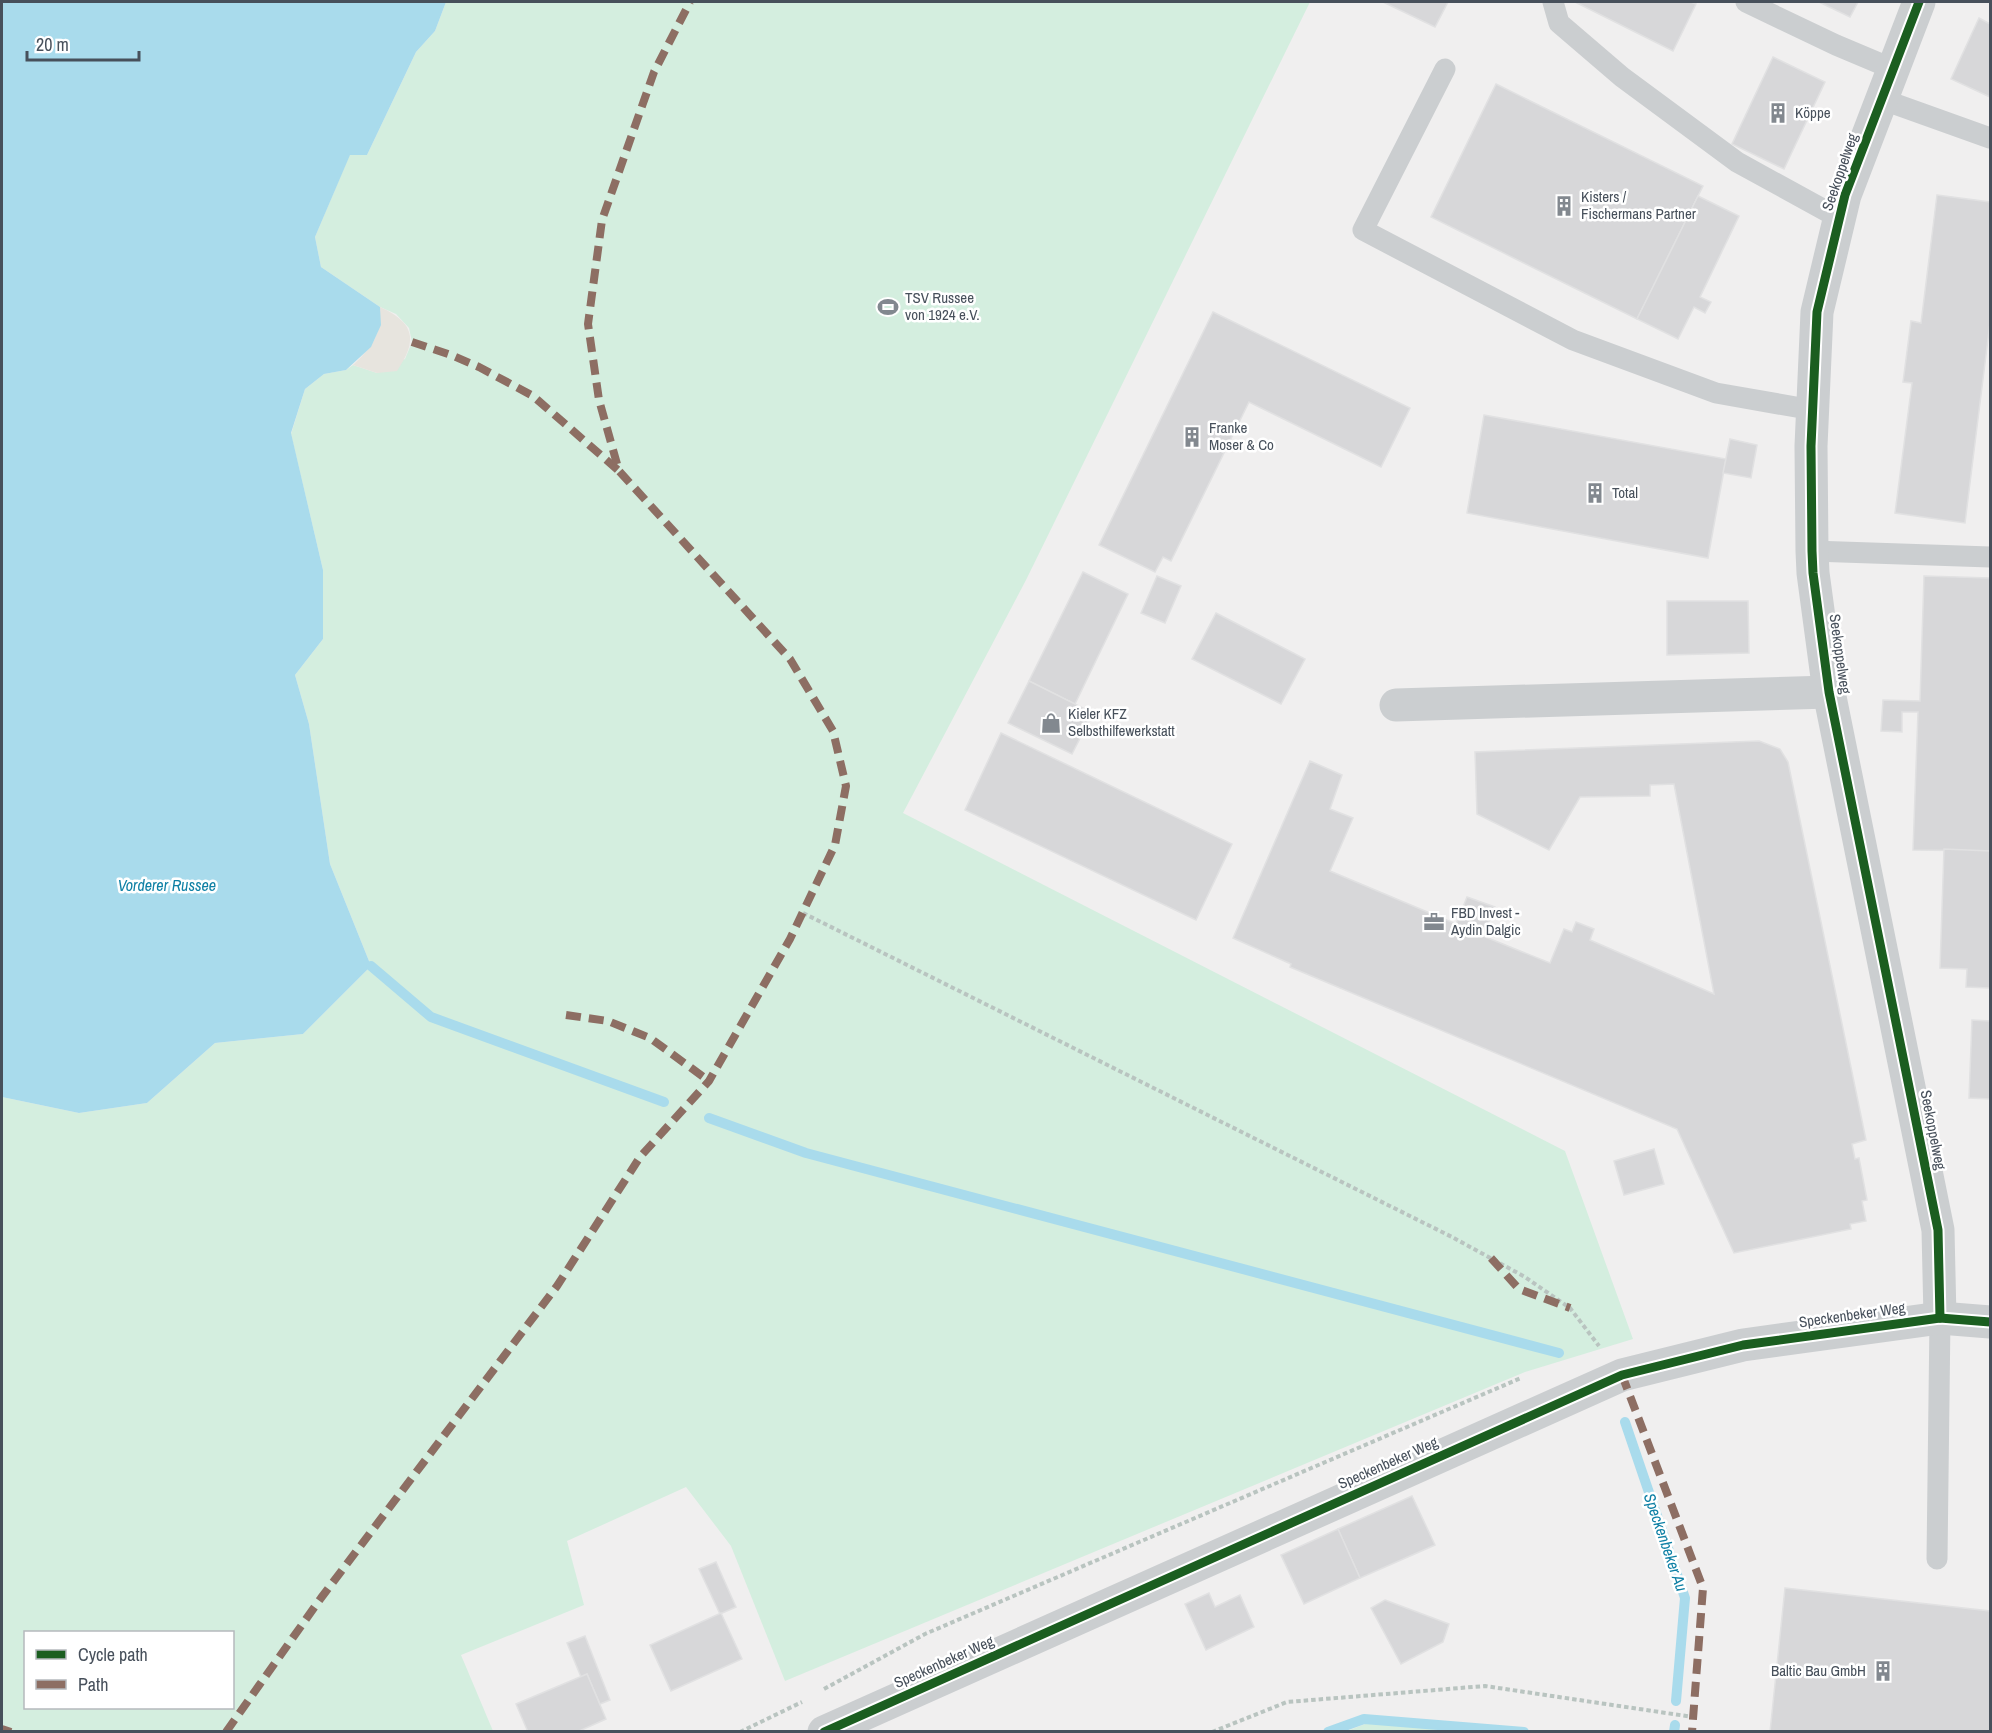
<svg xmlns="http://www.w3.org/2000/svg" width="1992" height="1733" viewBox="0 0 1992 1733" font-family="'Archivo Narrow',sans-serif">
	<rect width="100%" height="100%" fill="#f0efef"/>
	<!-- green -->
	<g fill="#d4eedf" fill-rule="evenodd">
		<path d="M446,2H1310L1026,580L903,813L1565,1151L1633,1339L1525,1372L785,1681L731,1546L686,1487L567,1541L584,1605L461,1655L493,1731H2V1097L79,1113L147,1103L215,1043L303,1034L371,966L330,864L309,724L295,675L323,639V570L291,434L305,389L324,374L346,370L353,365L377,373L405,359L412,342L409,328L396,314L380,307L321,267L315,237L350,154L367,155L416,52L435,31ZM26,1632H232V1708H26Z"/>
		<polygon points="1373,1721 1474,1731 1347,1731"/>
	</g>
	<!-- sand -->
	<path fill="#e7e4de" d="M380,307C415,323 418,340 397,371L377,373L353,365C373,346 381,335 380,307Z"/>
	<!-- water -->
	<polygon fill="#a9dbec" points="2,2 446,2 435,31 416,52 367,155 350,155 315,237 321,267 380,307 381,325 371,347 346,370 324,374 305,389 291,433 323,570 323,639 295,675 309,724 330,864 371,966 303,1034 215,1043 147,1103 79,1113 2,1097"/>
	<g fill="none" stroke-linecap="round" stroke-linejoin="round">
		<!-- stream -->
		<g stroke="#a9dbec" stroke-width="10">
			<polyline points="371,966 431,1017 664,1102"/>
			<polyline points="709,1118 806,1153 1559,1353"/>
			<polyline points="1625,1422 1685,1598 1676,1701"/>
			<polyline points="1328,1732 1364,1719 1524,1732"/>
			<polyline points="1674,1732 1675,1725"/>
		</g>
	</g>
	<!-- building -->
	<g fill="#d7d7d9" stroke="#e1e1e2" stroke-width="1.5">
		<polygon points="1383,2 1448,2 1435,27"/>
		<polygon points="1575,2 1691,2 1696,4 1673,51"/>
		<polygon points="1819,2 1858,2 1850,17"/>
		<polygon points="1979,18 1990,24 1990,97 1951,79"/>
		<polygon points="1773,57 1825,82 1784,169 1732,144"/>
		<polygon points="1496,84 1703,186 1637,319 1431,217"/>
		<polygon points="1937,195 1990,202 1990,323 1965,523 1895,513 1912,383 1903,382 1911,321 1921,323"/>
		<polygon points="1698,196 1739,216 1700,297 1711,302 1705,313 1694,307 1678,339 1637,319"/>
		<polygon points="1213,312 1410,408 1381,467 1249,402 1171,561 1163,557 1155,572 1099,545"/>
		<polygon points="1484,415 1726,459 1708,558 1467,513"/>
		<polygon points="1730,439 1757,445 1751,478 1723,473"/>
		<polygon points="1083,572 1128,594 1075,704 1029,681"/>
		<polygon points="1157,576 1181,586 1165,623 1141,613"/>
		<polygon points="1924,576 1990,578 1990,851 1913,850 1918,712 1902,712 1902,732 1881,731 1883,700 1920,701"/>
		<polygon points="1667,601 1748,601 1749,653 1667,655"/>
		<polygon points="1216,613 1305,659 1281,704 1192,659"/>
		<polygon points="1029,681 1093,713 1072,754 1008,723"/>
		<polygon points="1001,733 1232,844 1196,920 965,810"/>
		<polygon points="1759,741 1780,749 1788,762 1866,1140 1852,1144 1855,1159 1859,1158 1867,1200 1862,1201 1866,1221 1850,1224 1851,1229 1734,1253 1677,1129 1290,967 1291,964 1233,938 1310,761 1342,775 1330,809 1353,818 1330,871 1456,924 1467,897 1495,907 1483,936 1550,963 1564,929 1572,932 1576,922 1594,929 1590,940 1714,994 1674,784 1650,785 1650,796 1580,797 1549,850 1477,814 1475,752"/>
		<polygon points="1944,849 1990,851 1990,988 1966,987 1967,969 1940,968"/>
		<polygon points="1972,1020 1990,1021 1990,1099 1969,1098"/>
		<polygon points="1654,1149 1664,1184 1624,1195 1614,1161"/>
		<polygon points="1412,1496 1435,1545 1360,1578 1338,1529"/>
		<polygon points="1338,1529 1360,1578 1304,1604 1281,1555"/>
		<polygon points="716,1562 736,1607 720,1614 699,1569"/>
		<polygon points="1785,1588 1990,1611 1990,1732 1770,1732"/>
		<polygon points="1209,1593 1215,1607 1240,1595 1254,1627 1206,1650 1185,1604"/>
		<polygon points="1385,1600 1449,1624 1443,1642 1401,1664 1371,1608"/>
		<polygon points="721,1613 742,1659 671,1691 650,1645"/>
		<polygon points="585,1636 610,1700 600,1704 587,1674 581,1677 567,1643"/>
		<polygon points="587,1674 606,1719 577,1732 528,1732 516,1704"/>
	</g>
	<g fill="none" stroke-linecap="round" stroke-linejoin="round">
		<!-- path -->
		<g stroke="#b9c4c0" stroke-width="4" stroke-dasharray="4.5 3" stroke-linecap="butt">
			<polyline points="803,913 1452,1237 1525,1277 1570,1308 1599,1346"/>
			<polyline points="824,1689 925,1634 1521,1378"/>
			<polyline points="740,1732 802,1702"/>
			<polyline points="1212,1732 1287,1702 1485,1686 1693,1717"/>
		</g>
		<!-- service -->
		<g stroke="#cbced0" stroke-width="21">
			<polyline points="1553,2 1559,23 1622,77 1737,162 1839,218"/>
			<polyline points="1746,2 1836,45 1893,69"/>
			<polyline points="1445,69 1363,230 1573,340 1716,393 1813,410"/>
			<polyline points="1881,99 1990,138"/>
			<polyline points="1812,551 1990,557"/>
			<polyline points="1937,1559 1940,1318"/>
		</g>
		<!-- minor -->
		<g stroke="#cbced0" stroke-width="33">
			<polyline points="1919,2 1845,195 1817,312 1811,446 1812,551 1813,573 1829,692 1938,1230 1940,1318"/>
			<polyline points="1396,705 1829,692"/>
			<polyline points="824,1732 1622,1375 1743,1345 1940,1318 1990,1322"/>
		</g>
		<!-- quiet -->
		<g stroke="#8d6e63" stroke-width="8" stroke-dasharray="15 8" stroke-linecap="butt">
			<polyline points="412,342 451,355 479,367 533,396 619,471"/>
			<polyline points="566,1015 608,1021 650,1038 709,1081"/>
			<polyline points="1491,1258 1519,1289 1570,1308"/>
			<polyline points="1622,1375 1703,1588 1692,1732"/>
			<polyline points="2,1729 11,1732"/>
			<polyline points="226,1732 321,1598 557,1286 640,1157 709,1081 790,939 835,845 846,786 833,731 790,659 619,471 599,400 588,324 602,220 654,72 690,2"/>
		</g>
		<!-- cycleway casing -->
		<g stroke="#fff" stroke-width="13">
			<g id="cycleway">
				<polyline points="1919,2 1845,195 1817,312 1811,446 1812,551 1813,573 1829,692 1938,1230 1940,1318"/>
				<polyline points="824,1732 1622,1375 1743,1345 1940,1318 1990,1322"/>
			</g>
		</g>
		<!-- cycleway -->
		<use href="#cycleway" stroke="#1b5e20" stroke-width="9"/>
	</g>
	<!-- icons -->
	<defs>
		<g id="building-bare" transform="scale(1.62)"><path d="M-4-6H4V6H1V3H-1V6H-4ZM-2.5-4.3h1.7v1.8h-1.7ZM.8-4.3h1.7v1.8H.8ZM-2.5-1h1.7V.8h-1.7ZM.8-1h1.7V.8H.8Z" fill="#82888f" stroke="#fff" stroke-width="2.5" paint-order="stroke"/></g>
		<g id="stadium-bare" transform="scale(1.62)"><path d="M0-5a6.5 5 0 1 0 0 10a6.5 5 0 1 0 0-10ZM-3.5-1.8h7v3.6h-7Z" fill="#82888f" stroke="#fff" stroke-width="2.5" paint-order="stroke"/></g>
		<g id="shop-bare" transform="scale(1.62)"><path d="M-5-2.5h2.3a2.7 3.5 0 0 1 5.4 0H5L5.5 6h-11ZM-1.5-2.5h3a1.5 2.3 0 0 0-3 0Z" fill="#82888f" stroke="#fff" stroke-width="2.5" paint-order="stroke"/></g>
		<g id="office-bare" transform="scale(1.62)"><path d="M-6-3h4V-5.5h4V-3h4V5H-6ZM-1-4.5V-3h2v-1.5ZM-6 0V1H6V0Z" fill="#82888f" stroke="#fff" stroke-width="2.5" paint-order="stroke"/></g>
	</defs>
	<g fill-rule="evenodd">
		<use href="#building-bare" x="1778" y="113"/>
		<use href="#building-bare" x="1564" y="206"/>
		<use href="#stadium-bare" x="888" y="307"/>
		<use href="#building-bare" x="1192" y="437"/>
		<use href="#building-bare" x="1595" y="493"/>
		<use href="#shop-bare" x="1051" y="723"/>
		<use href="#office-bare" x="1434" y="922"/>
		<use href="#building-bare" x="1883" y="1671"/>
	</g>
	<g text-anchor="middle" stroke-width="5" stroke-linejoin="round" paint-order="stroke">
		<!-- poi labels -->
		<g font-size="15" fill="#47505b" stroke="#fff" text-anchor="start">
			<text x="1795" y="118">Köppe</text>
			<text x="1581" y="202">Kisters /<tspan x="1581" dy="17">Fischermans Partner</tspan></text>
			<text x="905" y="303">TSV Russee<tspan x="905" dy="17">von 1924 e.V.</tspan></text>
			<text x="1209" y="433">Franke<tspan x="1209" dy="17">Moser &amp; Co</tspan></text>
			<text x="1612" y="498">Total</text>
			<text x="1068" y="719">Kieler KFZ<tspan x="1068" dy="17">Selbsthilfewerkstatt</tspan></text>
			<text x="1451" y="918">FBD Invest -<tspan x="1451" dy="17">Aydin Dalgic</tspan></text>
			<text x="1866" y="1676" text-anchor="end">Baltic Bau GmbH</text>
		</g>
		<!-- street labels -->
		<g font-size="15" fill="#47505b" stroke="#fff">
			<text transform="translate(1840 172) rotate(-71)" y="5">Seekoppelweg</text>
			<text transform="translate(1840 654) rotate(82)" y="5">Seekoppelweg</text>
			<text transform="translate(1933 1130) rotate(79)" y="5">Seekoppelweg</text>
			<text transform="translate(1852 1315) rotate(-8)" y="5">Speckenbeker Weg</text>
			<text transform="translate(1388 1463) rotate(-24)" y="5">Speckenbeker Weg</text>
			<text transform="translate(944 1662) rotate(-24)" y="5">Speckenbeker Weg</text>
		</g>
		<!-- water labels -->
		<g font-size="16" font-style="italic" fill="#0f80a5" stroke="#fff">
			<text x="167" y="891">Vorderer Russee</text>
			<text transform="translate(1666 1542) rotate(71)" y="6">Speckenbeker Au</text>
		</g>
	</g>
	<!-- border -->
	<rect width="1992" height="1733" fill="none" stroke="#47505b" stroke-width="6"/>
	<!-- legend -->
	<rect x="24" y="1631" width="210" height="78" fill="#ffffff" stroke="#b5b9bd" stroke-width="1.5"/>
	<rect x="36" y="1650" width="30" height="9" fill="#1b5e20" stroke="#b5b9bd" stroke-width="1.5"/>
	<text x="78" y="1661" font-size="18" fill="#47505b">Cycle path</text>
	<rect x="36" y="1680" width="30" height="9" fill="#8d6e63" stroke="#b5b9bd" stroke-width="1.5"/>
	<text x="78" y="1691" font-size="18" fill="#47505b">Path</text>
	<!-- scale -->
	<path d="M27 51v9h112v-9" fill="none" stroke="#47505b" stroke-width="3"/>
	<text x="36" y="51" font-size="18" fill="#47505b" stroke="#ffffff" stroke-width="4.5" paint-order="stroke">20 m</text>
</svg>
